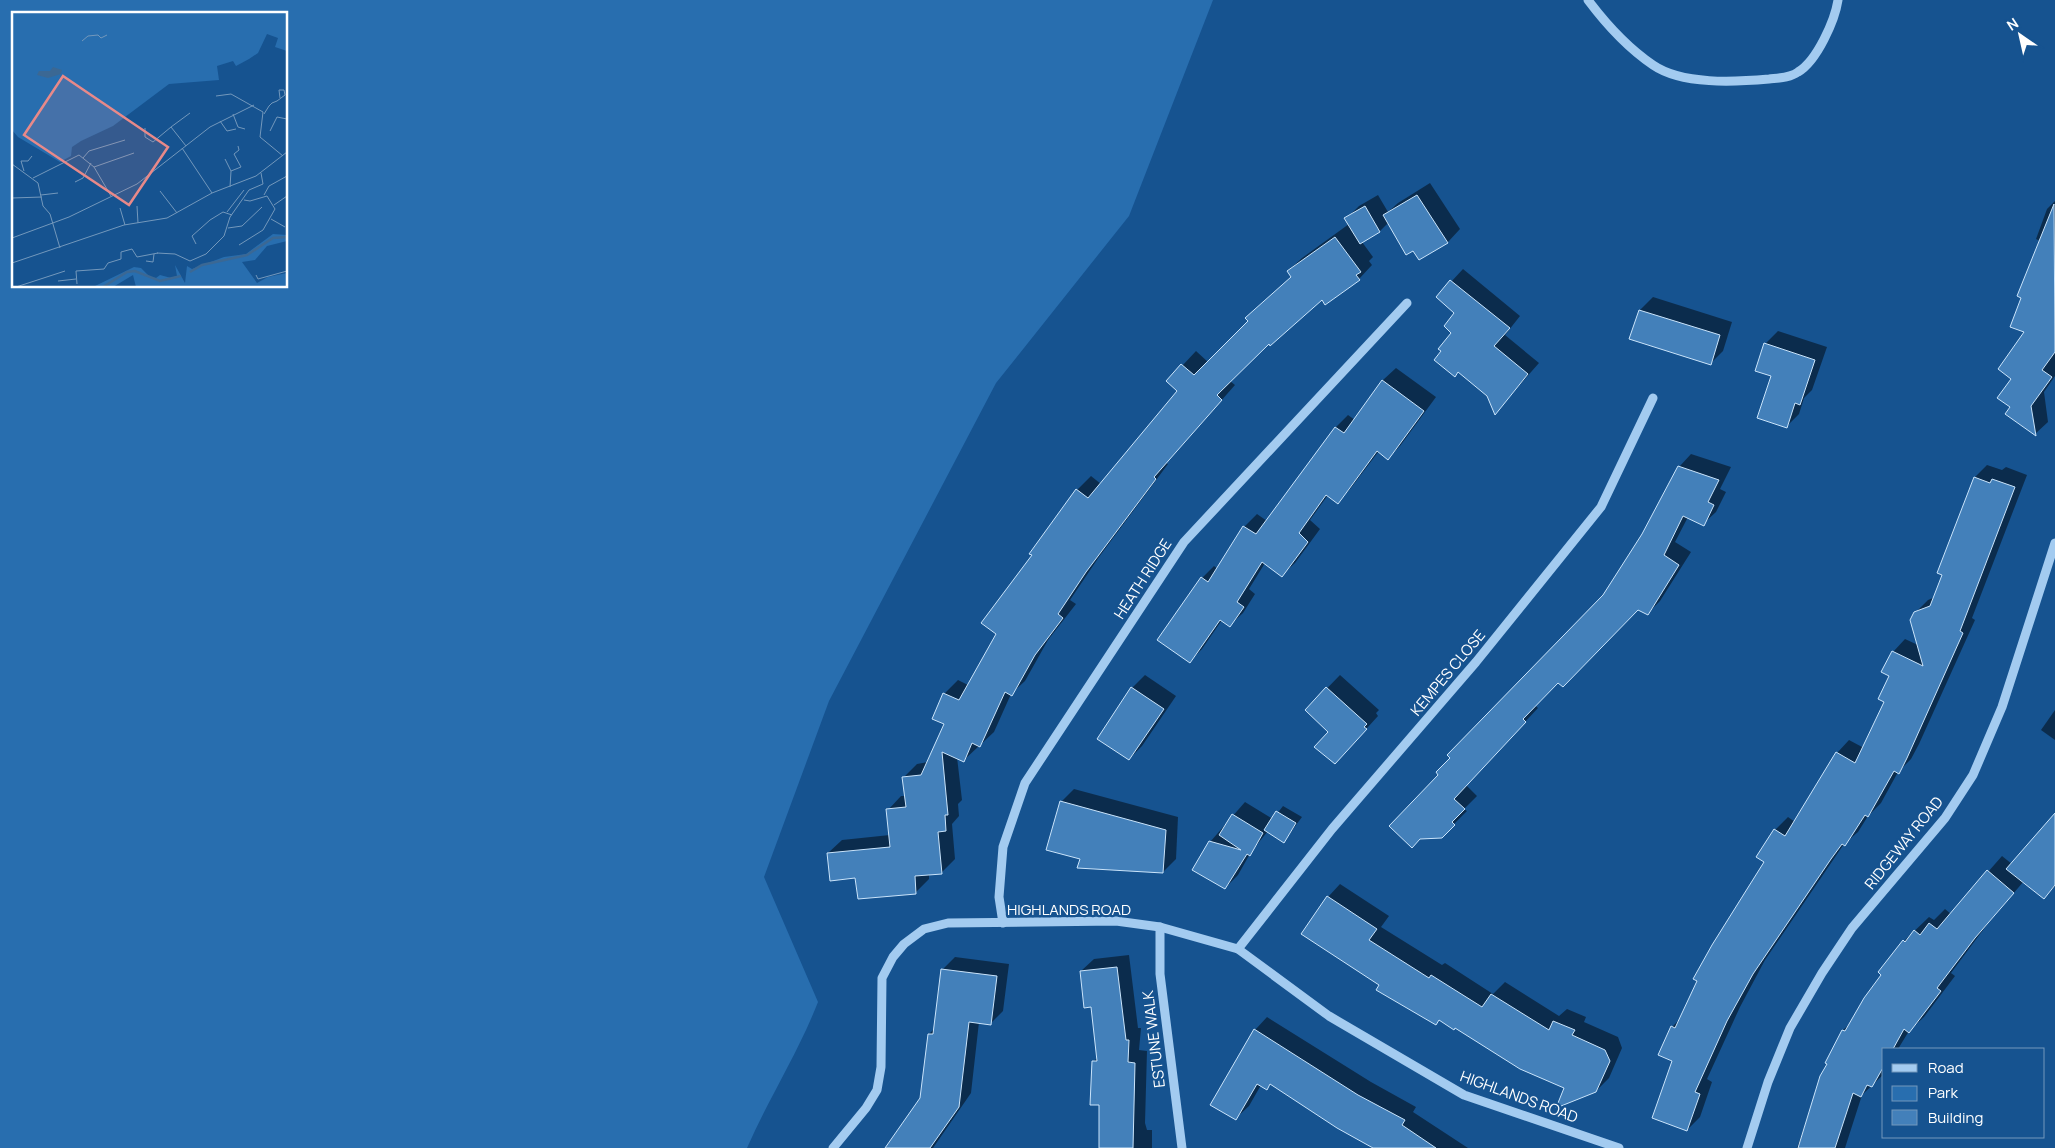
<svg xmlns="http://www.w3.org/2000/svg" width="2055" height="1148" viewBox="0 0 2055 1148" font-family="Manrope,sans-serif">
	<rect width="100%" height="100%" fill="#165390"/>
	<!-- green -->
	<path fill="#286eaf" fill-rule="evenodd" d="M0,0H1213L1129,216L996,383L829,701L764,877L818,1002C798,1053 769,1098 747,1148H0ZM14,14H286V286H14Z"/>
	<!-- shadow -->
	<g fill="#0007">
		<polygon points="1430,183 1460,229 1448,242 1419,258 1389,222 1380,231 1362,242 1373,257 1369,261 1372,265 1359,279 1322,298 1269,342 1230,381 1235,385 1166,463 1168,464 1099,557 1070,600 1076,604 1048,640 1025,681 1011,694 994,732 964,760 957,757 962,800 958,804 959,816 952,824 955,859 941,873 929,874 929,879 916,892 828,853 842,840 890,835 888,810 901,796 906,796 904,777 917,764 928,762 946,723 944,694 958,680 968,685 997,634 1033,555 1031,553 1077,490 1091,476 1101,484 1179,390 1168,381 1196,351 1208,362 1292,276 1288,271 1302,258 1349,224 1346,219 1359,206 1378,195 1388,212 1398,203"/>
		<polygon points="2055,201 2055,376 2044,392 2048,422 2035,434 2012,407 2013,378 2026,331 2023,297 2040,241 2036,239 2047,209"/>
		<polygon points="1463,269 1520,316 1505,335 1539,363 1496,412 1488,396 1443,351 1453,332 1456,313 1438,296"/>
		<polygon points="1653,297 1732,322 1723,351 1710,364 1631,338 1640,310"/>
		<polygon points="1778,331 1827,347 1812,390 1804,398 1799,414 1787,426 1765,344"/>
		<polygon points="1396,368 1436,397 1400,446 1388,458 1379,451 1350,489 1338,502 1328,495 1310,520 1320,529 1295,563 1282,575 1265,563 1249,589 1255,594 1243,613 1230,625 1222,620 1202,649 1190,661 1202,578 1214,566 1218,569 1244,527 1257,514 1267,521 1336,427 1348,415 1355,420 1383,380"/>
		<polygon points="1691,454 1731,467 1720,489 1726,492 1716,512 1703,524 1688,517 1675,542 1691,552 1660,601 1647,614 1638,608 1535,705 1538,708 1466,785 1477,796 1464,809 1467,811 1441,837 1440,775 1604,596 1643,534 1679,467"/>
		<polygon points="1987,465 2002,470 2006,467 2027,475 1972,618 1975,620 1919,744 1911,759 1898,772 1881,803 1868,816 1858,832 1844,844 1765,960 1740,1007 1707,1079 1712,1082 1700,1117 1687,1130 1673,1060 1672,1027 1680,1019 1766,862 1775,830 1788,817 1795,822 1837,753 1849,740 1864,748 1886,701 1893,652 1905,639 1918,645 1915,613 1928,600 1935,597 1975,477"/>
		<polygon points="1145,675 1176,696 1142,746 1129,759 1132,688"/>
		<polygon points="1340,675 1379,710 1376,713 1378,716 1348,749 1306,710"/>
		<polygon points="2055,710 2055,740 2041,730"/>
		<polygon points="1074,789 1178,817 1176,859 1163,872 1081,858 1061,802"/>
		<polygon points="1245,802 1273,819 1283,806 1302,817 1284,841 1268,831 1251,852 1238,875 1225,888 1210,842"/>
		<polygon points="2055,814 2055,886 2044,897 2024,881 1989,922 1951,973 1955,976 1924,1017 1909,1031 1898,1049 1884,1049 1884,1074 1862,1095 1845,1148 1797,1148 1822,1076 1829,1064 1826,1062 1843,1030 1852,1022 1883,975 1880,972 1904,941 1929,917 1934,920 1945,909 1951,914 2002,856 2012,864"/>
		<polygon points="1340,884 1389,916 1381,927 1442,965 1445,963 1493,994 1505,982 1559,1016 1567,1009 1586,1017 1584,1022 1618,1037 1622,1048 1609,1078 1596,1091 1565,1087 1440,1019 1435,1024 1381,984 1328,897"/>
		<polygon points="1129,955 1138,1028 1141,1028 1139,1050 1147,1051 1145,1123 1147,1130 1152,1130 1152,1148 1100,1148 1101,1104 1094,1061 1098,1057 1092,1006 1081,971 1094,959"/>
		<polygon points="955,957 1009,964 1003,1011 990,1024 979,1022 971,1093 933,1148 887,1148 922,1098 929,1034 935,1028 942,970"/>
		<polygon points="1267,1017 1371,1082 1416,1107 1413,1112 1468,1148 1376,1148 1271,1084 1267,1088 1261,1085 1249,1106 1236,1118 1255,1030"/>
	</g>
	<!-- building -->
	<g fill="#4380ba" stroke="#cae4fb">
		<polygon points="1417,195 1448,243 1419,260 1413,251 1406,255 1383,215"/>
		<polygon points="2054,204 2055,352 2042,370 2052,377 2031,406 2036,436 2005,414 2010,407 1997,398 2011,379 1998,369 2024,332 2010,327 2021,298 2017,296"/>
		<polygon points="1365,206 1380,232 1360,244 1344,218"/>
		<polygon points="1335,237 1361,272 1356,275 1360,280 1325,305 1322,300 1270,346 1269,344 1217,395 1222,400 1154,477 1156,479 1086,572 1058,614 1063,618 1035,655 1012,696 1005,692 980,747 972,743 964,762 942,752 948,815 945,815 946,831 938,832 942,874 915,876 916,894 858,899 855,878 830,881 827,853 890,847 886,809 906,807 902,777 921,775 944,724 932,719 943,693 959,700 996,634 981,623 1032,555 1029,554 1076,489 1088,498 1177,391 1166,381 1181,364 1194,375 1248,321 1245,318 1291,277 1287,271"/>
		<polygon points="1450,280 1510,328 1494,346 1528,374 1495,415 1487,396 1458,372 1455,377 1434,360 1441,351 1438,349 1451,333 1444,326 1454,313 1436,297"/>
		<polygon points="1639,310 1720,335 1711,365 1629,339"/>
		<polygon points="1764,343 1815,360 1800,405 1795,403 1787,428 1757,418 1771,376 1755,371"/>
		<polygon points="1382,380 1424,411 1388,460 1377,451 1338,504 1326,495 1299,533 1308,542 1282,577 1262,562 1237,602 1244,607 1230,627 1220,620 1190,663 1157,640 1201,577 1208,582 1243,526 1256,534 1335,427 1344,433"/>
		<polygon points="1678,466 1719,480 1708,502 1714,505 1704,526 1683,516 1664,555 1679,565 1648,615 1638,610 1563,687 1558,683 1523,719 1526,722 1454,799 1465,809 1452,822 1455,825 1442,838 1420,839 1412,848 1389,826 1438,775 1436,772 1450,758 1447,755 1603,595 1642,534"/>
		<polygon points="1974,477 1990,483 1992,479 2015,487 1960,631 1963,633 1907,758 1899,774 1894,771 1868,817 1865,815 1845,846 1842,844 1831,859 1753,974 1727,1021 1695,1092 1700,1094 1687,1131 1652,1118 1672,1061 1658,1055 1671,1026 1675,1028 1697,981 1693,979 1712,945 1764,862 1756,857 1774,829 1785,836 1836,752 1855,763 1884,702 1878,699 1889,676 1881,672 1892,651 1923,666 1910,620 1914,612 1930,606 1942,575 1937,573"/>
		<polygon points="1131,687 1164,709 1129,760 1097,739"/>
		<polygon points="1326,687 1367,724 1364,727 1367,729 1335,764 1314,747 1328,732 1305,710"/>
		<polygon points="1060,801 1166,830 1163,873 1077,868 1080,859 1046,850"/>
		<polygon points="1276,811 1296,823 1284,843 1264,830"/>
		<polygon points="2055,813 2055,885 2044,899 2006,869"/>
		<polygon points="1232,814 1263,833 1250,856 1247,854 1225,889 1192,870 1209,841 1241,850 1219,835"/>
		<polygon points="1987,870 2014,893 1975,938 1937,988 1941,991 1909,1033 1904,1029 1893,1049 1884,1049 1884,1066 1872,1087 1867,1085 1861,1097 1853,1093 1835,1148 1798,1148 1820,1076 1827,1064 1825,1063 1842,1030 1845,1031 1864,998 1881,975 1878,972 1903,940 1905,942 1914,930 1920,935 1929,923 1937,929"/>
		<polygon points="1327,896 1377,929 1369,940 1429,978 1431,975 1482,1007 1491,994 1549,1030 1553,1021 1575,1030 1572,1035 1605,1050 1610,1061 1596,1092 1556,1108 1564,1088 1520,1069 1455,1028 1454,1030 1439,1020 1436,1025 1376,990 1379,985 1301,934"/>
		<polygon points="1117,967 1126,1040 1129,1040 1128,1062 1135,1063 1133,1148 1099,1148 1099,1105 1090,1105 1092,1061 1097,1061 1091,1007 1084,1008 1080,971"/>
		<polygon points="941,969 997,976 991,1025 969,1022 959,1107 930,1148 885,1148 920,1098 928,1034 933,1034"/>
		<polygon points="1254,1029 1358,1095 1405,1120 1402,1125 1436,1148 1373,1148 1337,1128 1270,1084 1267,1090 1257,1084 1236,1120 1210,1105"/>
	</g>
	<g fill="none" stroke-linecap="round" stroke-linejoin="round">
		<!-- minor -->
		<g stroke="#a3cbf0" stroke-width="9">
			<path d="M1588,0C1606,24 1628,48 1653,65C1682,85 1735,82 1769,79C1778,78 1790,78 1798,72C1817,61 1835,20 1838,0"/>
			<polyline points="1003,923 999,897 1003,847 1025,783 1184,542 1407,303"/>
			<polyline points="1160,927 1160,974 1182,1148"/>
			<polyline points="1238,949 1332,829 1476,662 1601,507 1653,398"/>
			<polyline points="833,1148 866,1108 877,1090 881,1067 882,978 893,957 904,944 924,929 948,923 1116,921 1160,927 1238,949 1329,1016 1464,1095 1619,1148"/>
			<polyline points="1747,1148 1768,1082 1790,1028 1822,973 1852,928 1945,818 1973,775 2002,707 2055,543"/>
		</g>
	</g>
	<g text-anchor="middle" stroke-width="4.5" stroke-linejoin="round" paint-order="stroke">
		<!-- street labels -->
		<g font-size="15" fill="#fff" stroke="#165390">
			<text transform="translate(1143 579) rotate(-57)" y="5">HEATH RIDGE</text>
			<text transform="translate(1448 673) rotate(-50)" y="5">KEMPES CLOSE</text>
			<text transform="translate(1904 843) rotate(-51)" y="5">RIDGEWAY ROAD</text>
			<text x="1069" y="915">HIGHLANDS ROAD</text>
			<text transform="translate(1154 1039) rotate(-97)" y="5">ESTUNE WALK</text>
			<text transform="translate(1519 1097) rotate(20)" y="5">HIGHLANDS ROAD</text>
		</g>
	</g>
	<!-- overview -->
	<g transform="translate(12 12)">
		<rect width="275" height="275" fill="#165390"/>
		<path d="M0,0H275V39L263,35L266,26L255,22L246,41L237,47L224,54L221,49L205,54L207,68L157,72L101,114L69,129L60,135L59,144L48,150L6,125L0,118ZM261,222L275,223V229L255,234L243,248L230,250L245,271L256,265L275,261V275H124L121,263L101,275H81L122,255L129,256L138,265L144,266L148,263L159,266L165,264L163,253L173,271L175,254L180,257L212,245L234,242Z" fill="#286eaf"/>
		<path d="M41,55L50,58L49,62L36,66L25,63L27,59H38Z" fill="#3b6894"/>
		<path fill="none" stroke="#3b6894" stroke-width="2.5" d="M178,260L190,253L235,243L261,226L275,225M91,275L115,260L123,259L148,269L169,264"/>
		<path fill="none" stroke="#7398bc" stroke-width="1" d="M70,29L76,24L86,23L89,26L95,23M204,84L219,82L251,100L248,125L271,144M221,102L226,115L233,117M252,102L257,94L260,91L265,89L273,83L272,78H267L268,86M208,109L215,119L224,117M133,116V125L141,130L159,115M258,119L265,105L275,107M174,134L159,115L178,101M170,136L200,181M71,146L77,139L113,128M213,147L219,159L218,175M0,152L26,171L31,194L38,202L48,236M82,155L122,141M12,159L9,149H16L20,144M219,159L229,155L222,142L227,138L226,134M21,166L67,143L82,155L99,184M63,170L71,166L79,151M148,179L165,201M29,183L46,181M252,183L257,174L275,164M0,186L30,185M262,193L275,184M125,194L126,211M108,196L113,213M215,200L232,178M259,207L273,215M216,216L230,214L250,195M0,226L57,205L125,172L198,115L242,93M184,232L180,224L198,208L211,200L220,203M227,233L251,218L263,197L255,184L238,189L232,188M145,241L163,242L178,249L194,242L212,224L218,205L237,178L251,172L249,161M134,249L141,250L142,242M0,251L112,213L155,206L200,181L244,164L275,140M244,263L246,267L275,259M46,269L64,267M65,272L64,259L92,257L96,251L109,247V240L120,237L125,245L146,241M4,275L53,259"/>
		<path fill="#e88989" fill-opacity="0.15" stroke="#e88989" stroke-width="2.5" d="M51,64L156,135L117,193L12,123Z"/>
		<rect width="275" height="275" fill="none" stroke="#fff" stroke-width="2.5"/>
	</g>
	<!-- legend -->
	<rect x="1882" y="1048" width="162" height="90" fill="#165390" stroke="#7398bc"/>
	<rect x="1892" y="1064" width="25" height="8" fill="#a3cbf0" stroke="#7398bc"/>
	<text x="1928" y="1073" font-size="15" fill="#ffffff">Road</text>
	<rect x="1892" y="1086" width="25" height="15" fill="#286eaf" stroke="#7398bc"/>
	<text x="1928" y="1098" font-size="15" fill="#ffffff">Park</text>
	<rect x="1892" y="1110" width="25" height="15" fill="#4380ba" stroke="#7398bc"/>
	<text x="1928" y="1123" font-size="15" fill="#ffffff">Building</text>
	<!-- north arrow -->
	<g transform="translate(2020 35) rotate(326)" stroke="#165390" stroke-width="4" paint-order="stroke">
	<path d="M0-4L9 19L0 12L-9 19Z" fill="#ffffff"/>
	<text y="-8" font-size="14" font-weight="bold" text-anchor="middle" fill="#ffffff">N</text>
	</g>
</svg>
